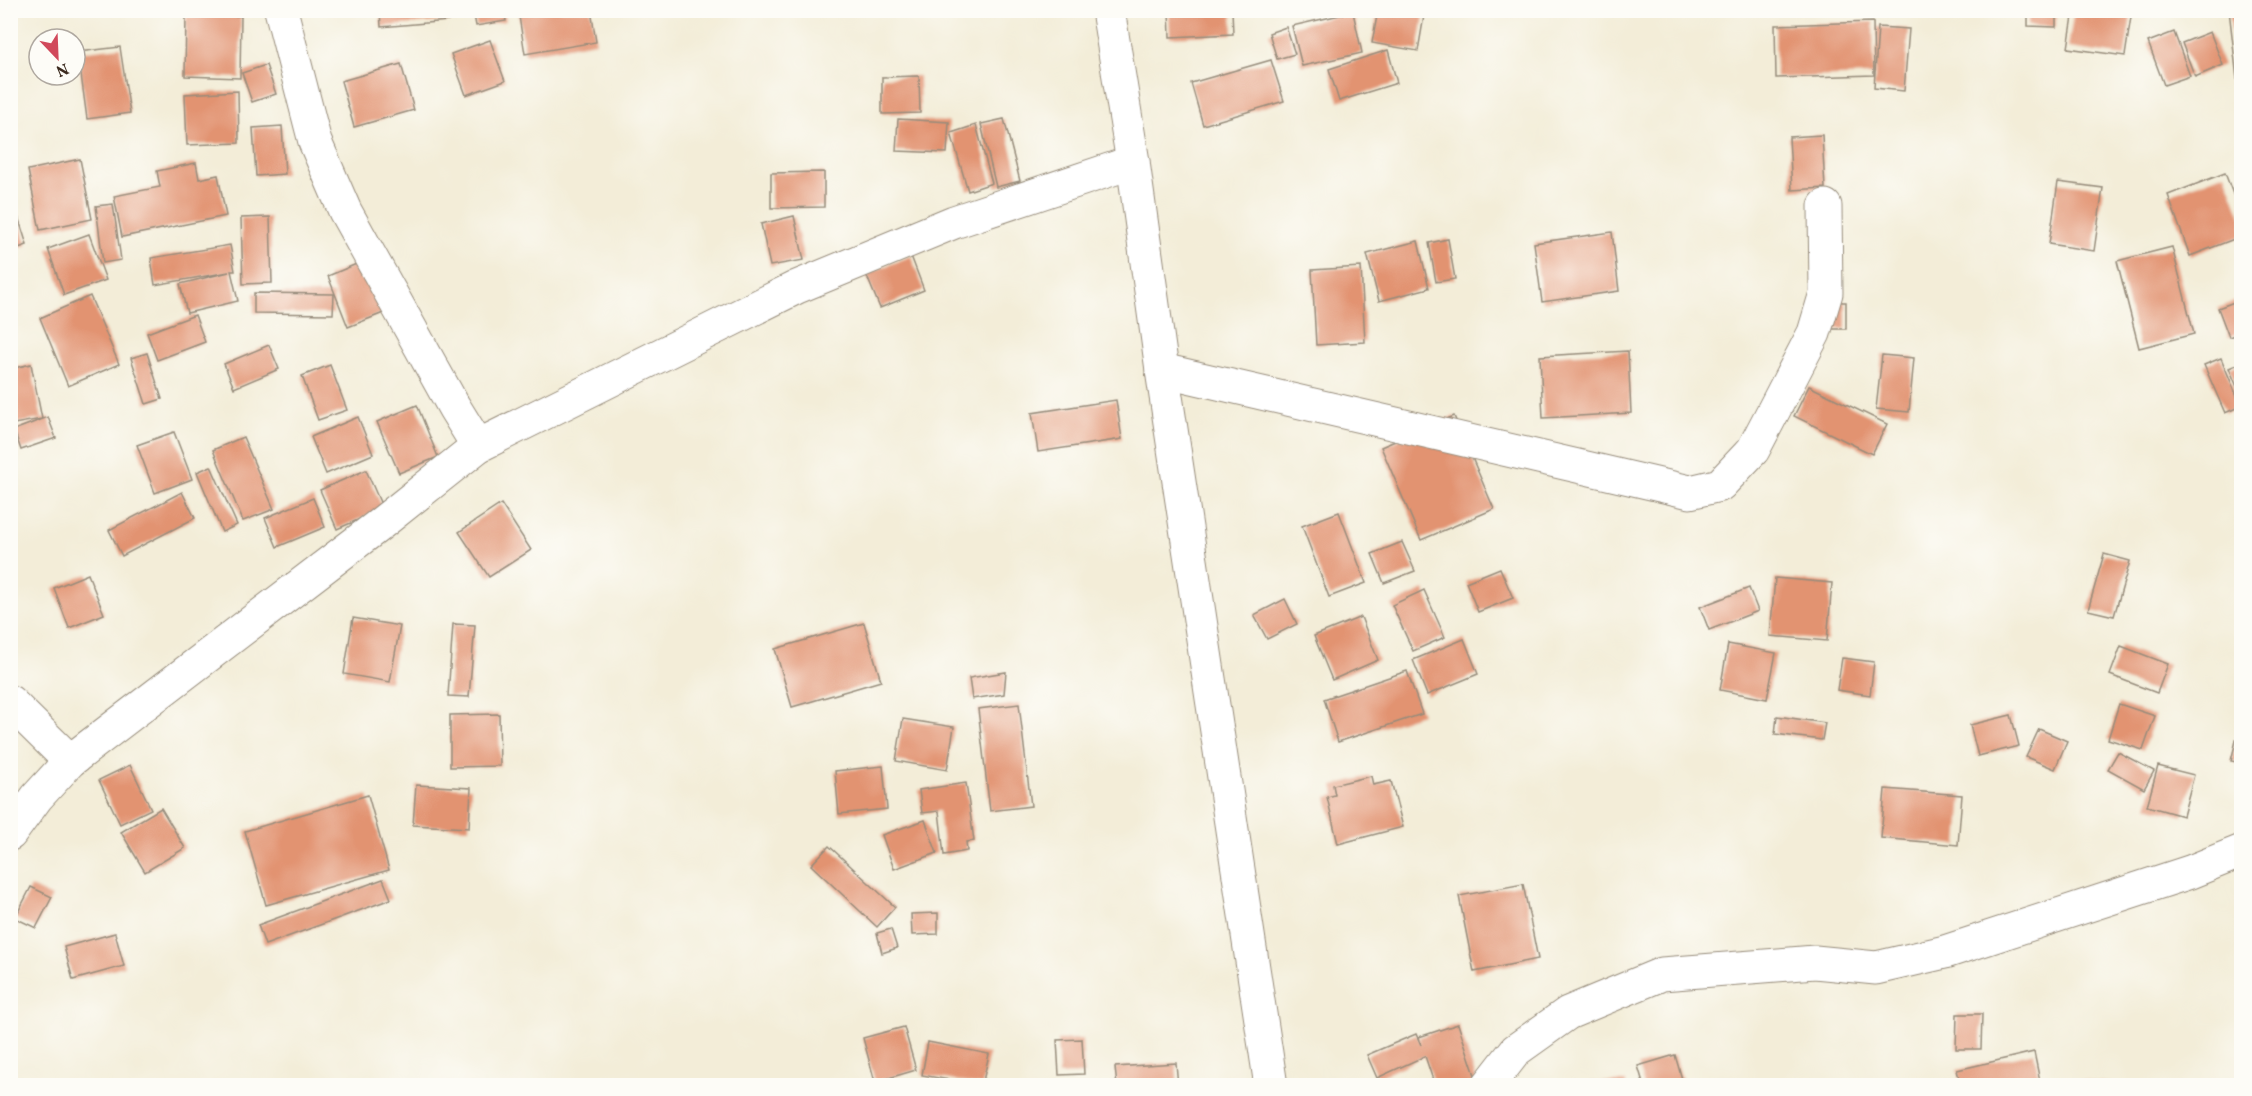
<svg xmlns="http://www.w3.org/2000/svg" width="2252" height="1096" viewBox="0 0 2252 1096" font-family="Vollkorn,serif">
	<rect width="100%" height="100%" fill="#fdfcf7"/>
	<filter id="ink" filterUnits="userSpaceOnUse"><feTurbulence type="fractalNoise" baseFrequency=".0167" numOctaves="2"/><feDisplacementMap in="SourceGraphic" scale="12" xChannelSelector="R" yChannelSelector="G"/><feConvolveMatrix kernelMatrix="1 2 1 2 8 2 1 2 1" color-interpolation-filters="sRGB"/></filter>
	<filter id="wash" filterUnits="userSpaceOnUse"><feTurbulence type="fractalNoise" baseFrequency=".008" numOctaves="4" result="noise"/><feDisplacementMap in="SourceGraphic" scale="24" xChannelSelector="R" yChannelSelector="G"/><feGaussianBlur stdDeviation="1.35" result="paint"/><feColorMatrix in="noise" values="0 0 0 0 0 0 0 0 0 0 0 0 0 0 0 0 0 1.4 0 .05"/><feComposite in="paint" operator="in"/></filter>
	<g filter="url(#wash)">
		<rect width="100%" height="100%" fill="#f3edd8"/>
		<g id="blocks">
			<!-- building -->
			<g fill="#e29371">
				<polygon points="380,10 447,10 448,21 381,27"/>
				<polygon points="473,10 504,10 506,21 476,26"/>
				<polygon points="518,10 591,10 596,42 525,54"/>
				<polygon points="1169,10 1232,10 1233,34 1170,37"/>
				<polygon points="1378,10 1425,10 1418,51 1372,43"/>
				<polygon points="2028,10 2056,10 2056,27 2028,26"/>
				<polygon points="2074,10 2132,10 2125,56 2068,48"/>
				<polygon points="2229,10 2242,10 2242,78 2237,79"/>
				<polygon points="1353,12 1362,53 1302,66 1292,26"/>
				<polygon points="186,16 241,16 240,78 185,76"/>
				<polygon points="1873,22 1874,75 1776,78 1775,25"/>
				<polygon points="1286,27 1295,54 1277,59 1269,33"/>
				<polygon points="1878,27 1909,29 1904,91 1874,88"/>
				<polygon points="2174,32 2190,76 2164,85 2148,42"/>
				<polygon points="2210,32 2223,65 2195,77 2182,43"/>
				<polygon points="490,40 505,81 466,95 451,54"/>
				<polygon points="120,47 130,113 87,119 78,52"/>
				<polygon points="1388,50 1397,83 1339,101 1329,69"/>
				<polygon points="1271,60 1284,101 1203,125 1191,83"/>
				<polygon points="401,64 414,110 354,127 341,81"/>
				<polygon points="266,65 276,94 252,102 242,73"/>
				<polygon points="919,76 920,113 882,114 882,77"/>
				<polygon points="238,91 239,143 187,145 185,94"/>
				<polygon points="898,119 949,122 947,153 896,151"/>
				<polygon points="1004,119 1020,181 996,187 981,124"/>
				<polygon points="976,125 992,183 968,191 951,133"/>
				<polygon points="282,126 285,174 256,176 253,128"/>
				<polygon points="1822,135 1825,188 1792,190 1789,137"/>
				<polygon points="80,159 92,219 40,230 28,170"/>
				<polygon points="196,163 199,179 218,175 226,216 122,237 114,196 160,187 157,171"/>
				<polygon points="824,172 824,207 771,208 771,173"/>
				<polygon points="2225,173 2242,218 2242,236 2190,256 2168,195"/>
				<polygon points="2058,182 2103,188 2094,251 2049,244"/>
				<polygon points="14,204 27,245 10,251 10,205"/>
				<polygon points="113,204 121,260 103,263 96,206"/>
				<polygon points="794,216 804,260 770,266 761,224"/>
				<polygon points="270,217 272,283 243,284 241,218"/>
				<polygon points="1612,232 1619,291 1542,302 1534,243"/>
				<polygon points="89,234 106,280 64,295 48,249"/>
				<polygon points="1448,239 1455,279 1436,282 1429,243"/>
				<polygon points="1418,241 1429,288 1379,301 1367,254"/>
				<polygon points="230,245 235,271 231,271 238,301 187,313 180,284 229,272 155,285 151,258"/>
				<polygon points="2172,247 2194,334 2139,348 2117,261"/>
				<polygon points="911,256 924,290 880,308 866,274"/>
				<polygon points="366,260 386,312 348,327 328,276"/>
				<polygon points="1361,267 1365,342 1316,345 1312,270"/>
				<polygon points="254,293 334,294 333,314 254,313"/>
				<polygon points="90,296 119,364 68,386 40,318"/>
				<polygon points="2242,299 2242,332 2229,337 2218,308"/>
				<polygon points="1820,302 1846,302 1846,329 1819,329"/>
				<polygon points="195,315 205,342 157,360 147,333"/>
				<polygon points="269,345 279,369 234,388 224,364"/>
				<polygon points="1628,351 1631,413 1543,418 1540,356"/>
				<polygon points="147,353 162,399 146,404 131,358"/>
				<polygon points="1882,355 1914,358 1909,412 1876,409"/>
				<polygon points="2221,358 2241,406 2225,413 2204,365"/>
				<polygon points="2241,363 2241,396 2229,368"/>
				<polygon points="31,364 42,419 14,424 10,405 10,369"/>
				<polygon points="330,365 347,410 318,420 302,376"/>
				<polygon points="1809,386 1887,424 1872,454 1794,416"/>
				<polygon points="1116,400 1122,439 1038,452 1032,413"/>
				<polygon points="417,405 438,457 399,473 377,422"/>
				<polygon points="1454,416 1494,509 1421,540 1381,447"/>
				<polygon points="48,417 56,438 21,450 14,430"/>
				<polygon points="358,417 373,454 326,474 311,437"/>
				<polygon points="174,432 192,479 155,493 137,445"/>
				<polygon points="243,437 274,509 243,521 213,450"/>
				<polygon points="211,466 237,525 222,532 197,472"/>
				<polygon points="366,470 383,509 337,529 320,490"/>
				<polygon points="182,492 195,518 122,556 109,530"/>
				<polygon points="313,498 325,527 277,547 265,518"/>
				<polygon points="501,504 531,550 489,577 459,532"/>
				<polygon points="1339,512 1366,583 1329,597 1302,526"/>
				<polygon points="1402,542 1415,571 1384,583 1372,554"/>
				<polygon points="2104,554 2130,561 2114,616 2088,610"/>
				<polygon points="1500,568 1513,598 1478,612 1466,582"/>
				<polygon points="88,574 104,614 69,628 54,588"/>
				<polygon points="1775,578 1832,583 1827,641 1770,636"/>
				<polygon points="1749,588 1758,611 1709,630 1700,607"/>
				<polygon points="1424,590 1445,637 1413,651 1392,605"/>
				<polygon points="1285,599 1297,624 1267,639 1254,615"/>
				<polygon points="1361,617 1378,660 1332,680 1314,636"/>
				<polygon points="353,618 400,626 390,682 344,674"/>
				<polygon points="864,623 881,681 792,707 775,649"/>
				<polygon points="453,624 475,625 469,697 448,696"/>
				<polygon points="1464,639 1478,674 1427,695 1413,660"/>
				<polygon points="1728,644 1776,653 1767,699 1720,690"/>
				<polygon points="2121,646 2168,664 2157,693 2110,675"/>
				<polygon points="1842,658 1874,662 1870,695 1837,690"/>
				<polygon points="1407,671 1422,714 1338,742 1324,699"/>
				<polygon points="1006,672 1004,694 972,699 969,678"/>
				<polygon points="1019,704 1031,806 990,811 978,709"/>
				<polygon points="2119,704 2155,716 2143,750 2108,739"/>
				<polygon points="499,714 500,766 450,767 450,715"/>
				<polygon points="2011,715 2019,746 1978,756 1970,725"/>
				<polygon points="1777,716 1825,723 1822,740 1775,734"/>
				<polygon points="903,719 954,727 947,770 896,761"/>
				<polygon points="2241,720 2242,720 2242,763 2231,761"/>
				<polygon points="2039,729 2067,741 2055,769 2026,757"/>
				<polygon points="2118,752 2154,771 2144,789 2108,769"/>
				<polygon points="130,765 151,809 120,824 99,780"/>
				<polygon points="883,766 887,809 839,814 835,771"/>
				<polygon points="2158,766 2194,775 2183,816 2147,806"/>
				<polygon points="1371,776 1373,785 1391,781 1403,827 1338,844 1327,797 1335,795 1333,785"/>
				<polygon points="966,783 974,841 966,842 967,851 944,855 939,811 922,813 919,790"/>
				<polygon points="416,785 471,788 469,828 413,825"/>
				<polygon points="1885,789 1962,795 1958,845 1881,838"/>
				<polygon points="368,795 389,870 266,905 245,831"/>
				<polygon points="161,808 185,848 145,872 121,832"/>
				<polygon points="925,820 937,853 894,869 882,835"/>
				<polygon points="829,846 895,907 877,927 811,865"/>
				<polygon points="383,879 391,899 265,945 258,925"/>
				<polygon points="1523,884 1538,959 1474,972 1459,896"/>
				<polygon points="31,887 52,897 36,928 15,918"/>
				<polygon points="938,913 938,934 912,935 911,914"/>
				<polygon points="891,929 897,948 882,953 877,933"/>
				<polygon points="115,933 124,966 73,980 64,947"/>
				<polygon points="1957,1014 1982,1014 1981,1049 1956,1049"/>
				<polygon points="1458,1024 1477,1081 1465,1086 1435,1086 1425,1056 1377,1078 1367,1055 1416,1034 1421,1045 1419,1037"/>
				<polygon points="904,1027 916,1070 875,1082 863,1038"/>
				<polygon points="1082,1039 1084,1074 1059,1075 1057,1040"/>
				<polygon points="928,1042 989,1054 982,1086 922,1075"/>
				<polygon points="2034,1052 2041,1086 1961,1086 1957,1070"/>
				<polygon points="1675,1055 1684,1086 1644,1086 1638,1066"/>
				<polygon points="1176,1063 1178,1086 1117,1086 1115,1067"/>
				<polygon points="2071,1080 2114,1084 2114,1086 2070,1086"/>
				<rect x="1582" y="1082" width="44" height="4"/>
			</g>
		</g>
	</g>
	<g filter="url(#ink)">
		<use href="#blocks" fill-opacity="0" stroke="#978c7b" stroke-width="1.5"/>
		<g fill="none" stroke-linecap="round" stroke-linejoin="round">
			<!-- minor casing -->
			<g stroke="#978c7b" stroke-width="35">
				<g id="minor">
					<polyline points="281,10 315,142 345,211 454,407 478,446"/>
					<polyline points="1108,10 1133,162 1162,370 1271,1086"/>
					<polyline points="1162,370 1690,492 1720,485 1753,450 1814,333 1826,293 1825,206"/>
					<polyline points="10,702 70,761"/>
					<polyline points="10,834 37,797 70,761 379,525 478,446 797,287 954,222 1133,162"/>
					<polyline points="1488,1086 1516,1050 1568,1013 1662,974 1815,962 1876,968 1945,952 2190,872 2242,851"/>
				</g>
			</g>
			<!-- minor -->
			<use href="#minor" stroke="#fff" stroke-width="33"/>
		</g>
	</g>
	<!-- margin -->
	<rect width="2252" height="1096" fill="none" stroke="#fdfcf7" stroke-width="36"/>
	<!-- north arrow -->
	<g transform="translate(57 57) rotate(157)"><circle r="28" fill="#fdfcf7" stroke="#afa8a0" stroke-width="1.5"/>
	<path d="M0-4.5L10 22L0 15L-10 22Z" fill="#d1495b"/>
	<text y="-9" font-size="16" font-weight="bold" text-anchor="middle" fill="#3b2a1e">N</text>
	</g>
</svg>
